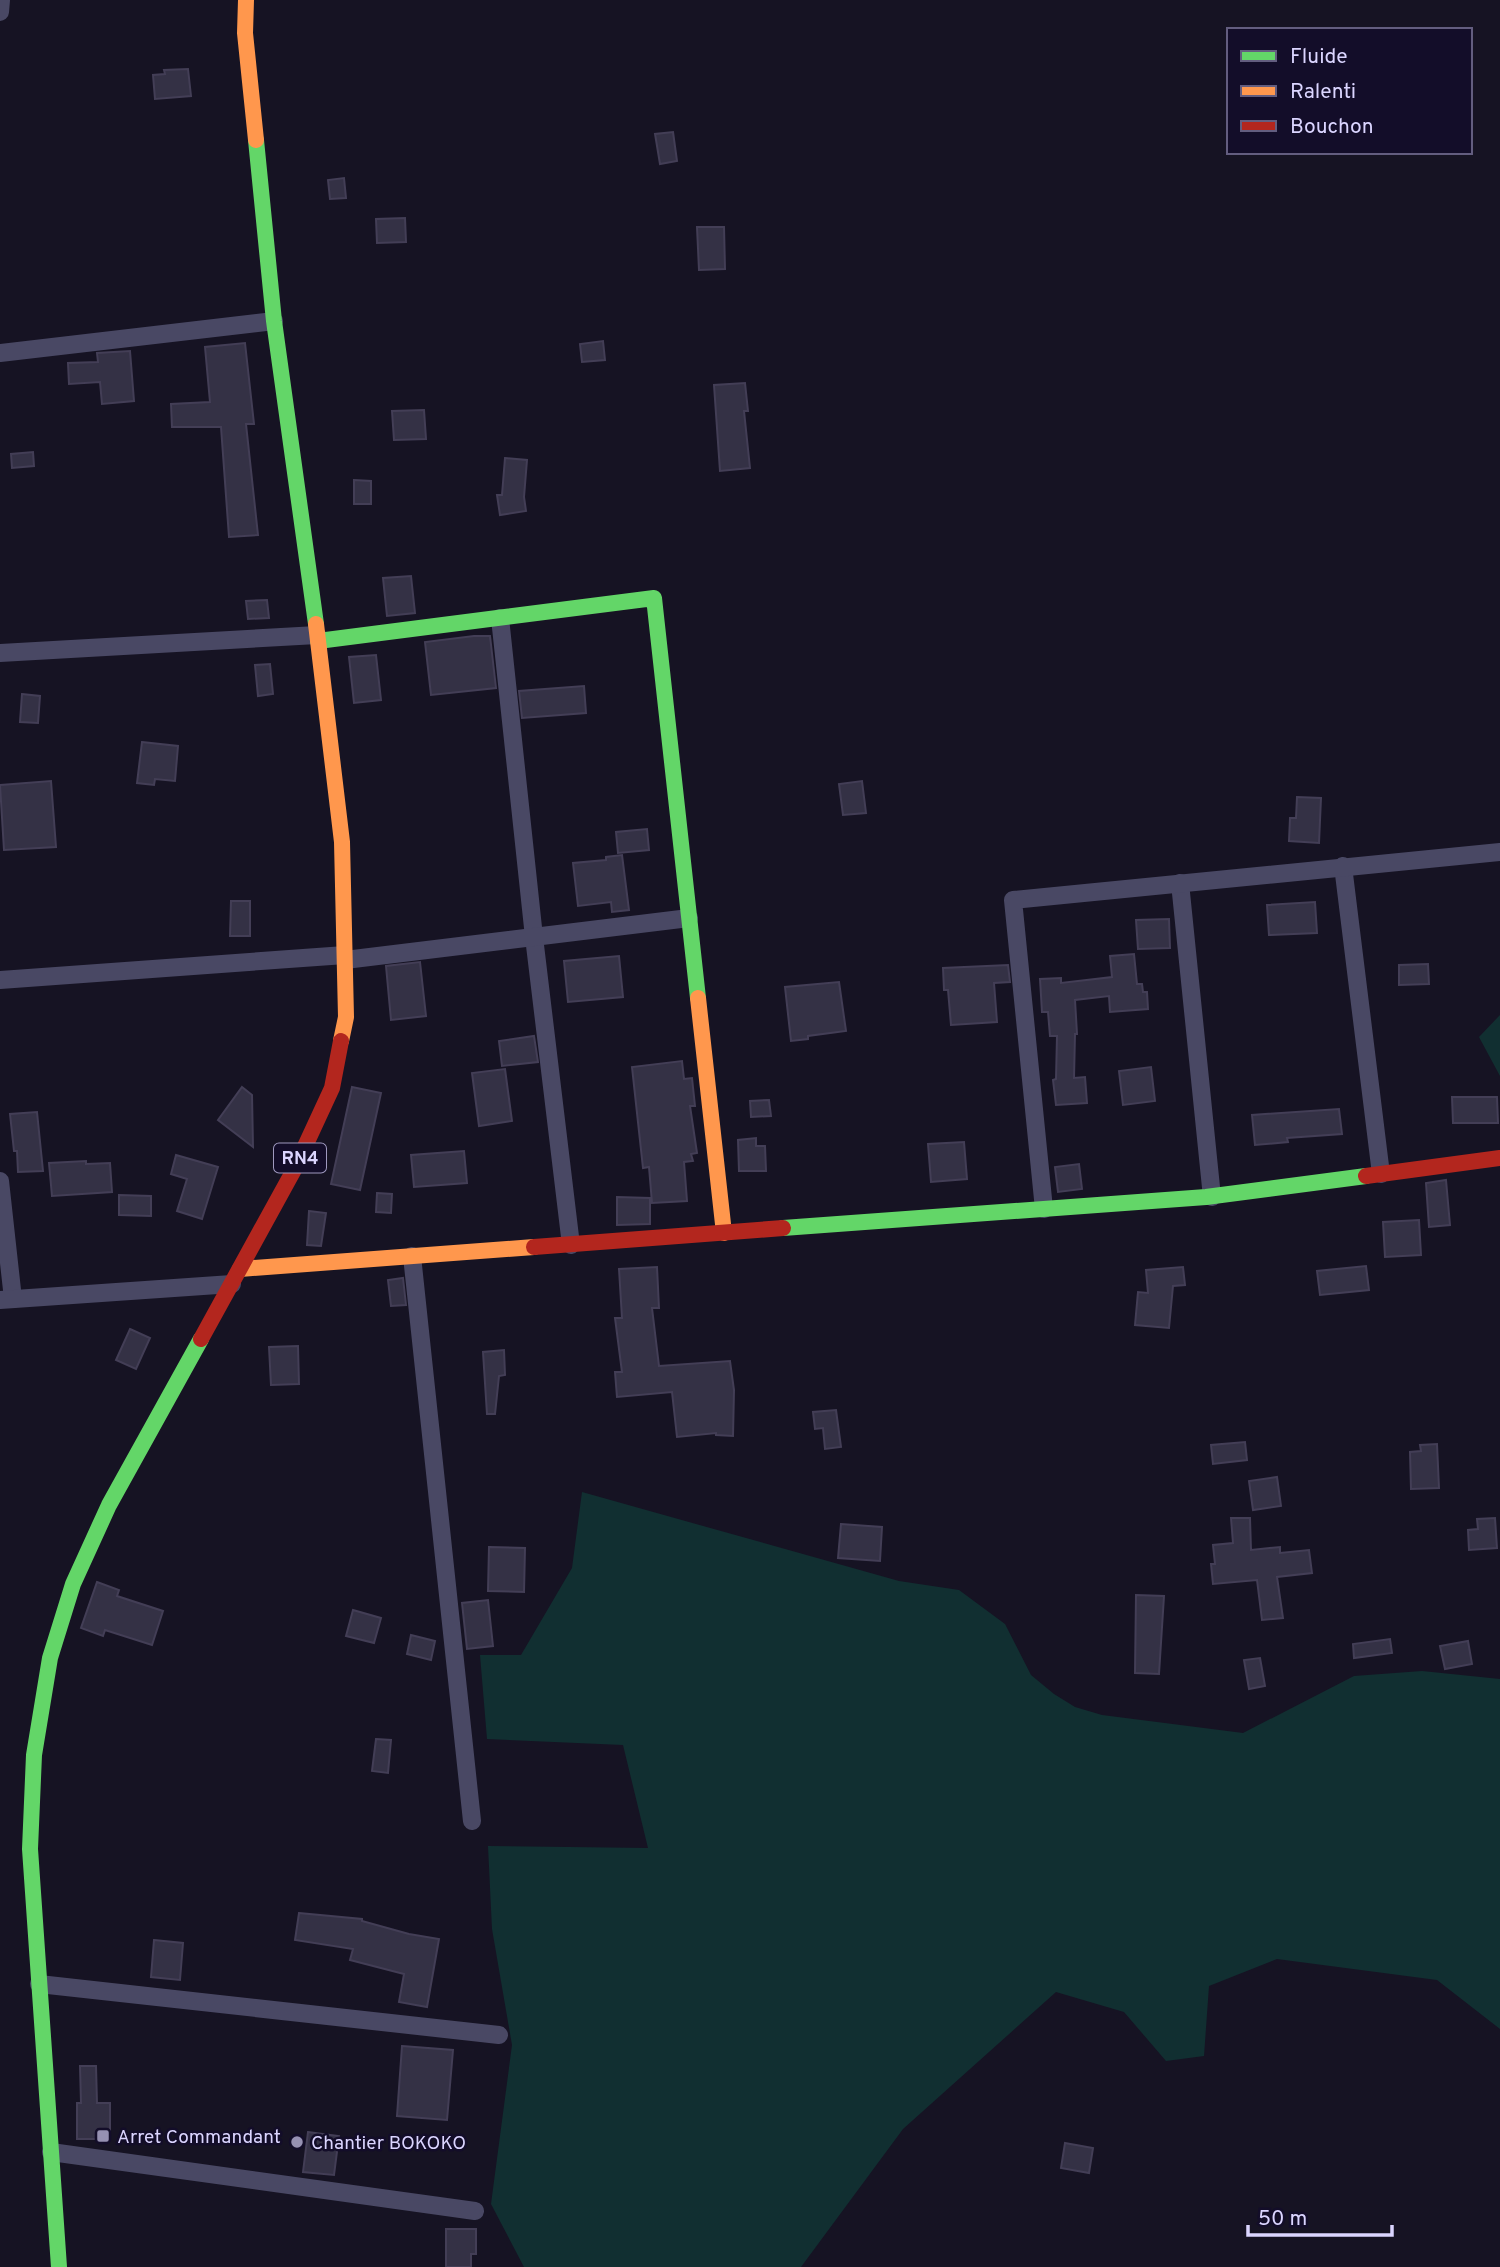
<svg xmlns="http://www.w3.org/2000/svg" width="1500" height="2267" viewBox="0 0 1500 2267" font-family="Overpass,sans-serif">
	<rect width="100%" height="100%" fill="#161323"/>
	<!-- green -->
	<g fill="#112f31">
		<polygon points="1500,1015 1500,1076 1479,1037"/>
		<polygon points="582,1492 899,1581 959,1590 1005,1624 1031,1675 1054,1694 1075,1707 1102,1715 1243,1733 1354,1676 1422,1671 1500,1679 1500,2029 1437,1980 1277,1959 1209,1986 1204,2056 1166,2061 1124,2012 1056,1992 903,2129 801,2267 524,2267 491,2204 512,2045 492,1929 488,1846 648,1848 623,1745 487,1739 480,1655 521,1655 572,1568"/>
	</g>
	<!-- building -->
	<g fill="#343145" stroke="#433e56" stroke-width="2">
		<polygon points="188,69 191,96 155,99 153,75 165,74 164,70"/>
		<polygon points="673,132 677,161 660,164 655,134"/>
		<polygon points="344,178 346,198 330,199 328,180"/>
		<polygon points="405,218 406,242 377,243 376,219"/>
		<polygon points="697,227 724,227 725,269 699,270"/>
		<polygon points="603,341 605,360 582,362 580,344"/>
		<polygon points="245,343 254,424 246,424 258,535 229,537 221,427 172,427 171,404 210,402 205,347"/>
		<polygon points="130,351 134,401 102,404 100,382 69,384 68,363 98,362 97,353"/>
		<polygon points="745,383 748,411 744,411 750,468 720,471 714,385"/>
		<polygon points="424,410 426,439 394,440 392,411"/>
		<polygon points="33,452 34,466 12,468 11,454"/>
		<polygon points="505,458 527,460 524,497 526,511 500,515 497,495 502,495"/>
		<polygon points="354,480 371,481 371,504 354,504"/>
		<polygon points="411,576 415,613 387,616 383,578"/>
		<polygon points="267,600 269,618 248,619 246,601"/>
		<polygon points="474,636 490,636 496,688 431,695 425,642"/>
		<polygon points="376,655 381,700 354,703 349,657"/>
		<polygon points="270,664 273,694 258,696 255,665"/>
		<polygon points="584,686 586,713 522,718 519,691"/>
		<polygon points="22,694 40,696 38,723 20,722"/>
		<polygon points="142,742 178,746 175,781 155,779 154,785 137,783"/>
		<polygon points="51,781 56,847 4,850 0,785"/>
		<polygon points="862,781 866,813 843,815 839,784"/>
		<polygon points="1297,797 1321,798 1319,843 1289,841 1290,818 1296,818"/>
		<polygon points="647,829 649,850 618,853 616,832"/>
		<polygon points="622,855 629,910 612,912 611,902 578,906 573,863 606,860 606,857"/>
		<polygon points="231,901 250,901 250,936 230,936"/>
		<polygon points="1315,902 1317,933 1269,935 1267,905"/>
		<polygon points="1169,919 1170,948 1138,949 1136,920"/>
		<polygon points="1134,954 1137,984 1142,984 1143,992 1147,992 1148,1009 1110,1012 1109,996 1075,1000 1077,1034 1075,1034 1074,1078 1085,1077 1087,1103 1056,1105 1053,1080 1056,1079 1057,1036 1050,1036 1048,1012 1042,1012 1040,979 1061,978 1061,983 1112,977 1110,956"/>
		<polygon points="619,956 623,997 568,1002 564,961"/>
		<polygon points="420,962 426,1016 391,1020 386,966"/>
		<polygon points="1428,964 1429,984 1399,985 1399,965"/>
		<polygon points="1008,965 1010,982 994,983 997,1022 951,1025 948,990 944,990 943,968"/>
		<polygon points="839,982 846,1031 808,1036 808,1039 791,1041 785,987"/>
		<polygon points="534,1036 538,1062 502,1066 499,1041"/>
		<polygon points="682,1061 684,1079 692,1078 695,1106 690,1106 697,1153 691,1154 693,1161 684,1162 687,1201 652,1203 649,1167 643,1168 632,1067"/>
		<polygon points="1151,1067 1155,1101 1123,1105 1119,1071"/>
		<polygon points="505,1069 512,1121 479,1126 472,1073"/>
		<polygon points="242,1087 252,1095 253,1147 218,1120"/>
		<polygon points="352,1087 381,1093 360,1190 331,1184"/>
		<polygon points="1452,1097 1497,1097 1498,1123 1453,1123"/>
		<polygon points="769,1100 771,1116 751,1117 750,1101"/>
		<polygon points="1339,1109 1342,1134 1287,1138 1288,1142 1255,1145 1252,1115"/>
		<polygon points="37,1112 43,1171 18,1172 17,1151 14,1151 10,1114"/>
		<polygon points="756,1138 756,1146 765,1146 766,1171 739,1171 738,1140"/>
		<polygon points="964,1142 967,1179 931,1182 928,1144"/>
		<polygon points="464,1151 467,1183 414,1187 411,1155"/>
		<polygon points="176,1155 218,1167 202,1219 177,1211 187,1179 171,1174"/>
		<polygon points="86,1161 86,1164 110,1163 112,1192 52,1196 49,1163"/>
		<polygon points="1079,1164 1082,1189 1058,1192 1055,1167"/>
		<polygon points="1446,1180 1450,1225 1429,1227 1426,1183"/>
		<polygon points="377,1193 392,1194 391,1213 376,1212"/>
		<polygon points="119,1195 151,1196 151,1216 119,1215"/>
		<polygon points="617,1197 650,1198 650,1224 617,1225"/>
		<polygon points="309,1211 326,1213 321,1246 307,1245"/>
		<polygon points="1419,1220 1421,1255 1385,1257 1383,1222"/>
		<polygon points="1366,1266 1369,1290 1320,1295 1317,1271"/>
		<polygon points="657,1267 659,1308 652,1308 659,1366 730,1361 734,1390 733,1436 716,1435 716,1433 677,1437 672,1392 617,1397 615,1372 622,1372 615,1318 622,1318 619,1269"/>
		<polygon points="1183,1267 1185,1285 1173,1286 1169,1328 1135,1325 1138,1292 1148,1293 1146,1270"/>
		<polygon points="403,1278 406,1305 391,1306 388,1280"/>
		<polygon points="130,1329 150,1338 136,1369 116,1360"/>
		<polygon points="298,1346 299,1384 271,1385 269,1347"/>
		<polygon points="504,1350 505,1375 499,1376 495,1414 487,1414 483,1352"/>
		<polygon points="836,1410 841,1447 825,1449 823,1428 815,1429 813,1412"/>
		<polygon points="1245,1442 1247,1460 1213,1464 1211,1445"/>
		<polygon points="1437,1444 1439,1488 1411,1489 1410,1452 1421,1451 1420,1445"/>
		<polygon points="1277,1477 1281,1506 1253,1510 1249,1481"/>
		<polygon points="1231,1518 1250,1518 1251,1550 1280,1547 1280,1553 1309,1550 1312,1573 1277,1577 1283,1618 1262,1620 1257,1580 1213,1584 1211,1564 1215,1564 1213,1545 1233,1543"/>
		<polygon points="1495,1518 1497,1548 1469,1550 1468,1530 1478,1529 1477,1519"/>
		<polygon points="841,1524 882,1527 880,1561 838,1558"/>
		<polygon points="489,1547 525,1548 524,1592 488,1591"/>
		<polygon points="97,1582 119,1590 117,1596 163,1611 152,1645 105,1630 103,1636 81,1628"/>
		<polygon points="1136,1595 1164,1596 1159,1674 1135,1673"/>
		<polygon points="488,1600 493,1646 467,1649 462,1603"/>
		<polygon points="353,1610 381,1618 374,1643 346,1636"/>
		<polygon points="411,1635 435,1641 431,1660 407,1654"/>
		<polygon points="1390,1639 1392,1653 1354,1658 1353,1644"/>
		<polygon points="1468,1641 1472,1664 1445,1669 1440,1646"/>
		<polygon points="1260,1658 1265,1686 1249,1689 1244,1660"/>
		<polygon points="376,1739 391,1740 388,1773 372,1771"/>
		<polygon points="299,1913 362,1919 362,1921 409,1934 439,1939 427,2007 399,2002 404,1974 350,1960 353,1949 295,1940"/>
		<polygon points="154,1940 183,1943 180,1980 151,1977"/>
		<polygon points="402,2046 453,2050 447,2120 397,2116"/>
		<polygon points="80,2066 96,2066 97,2103 110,2103 110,2139 77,2139 77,2103 81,2103"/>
		<polygon points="308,2132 339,2136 334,2175 303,2172"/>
		<polygon points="1065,2143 1093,2148 1089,2173 1061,2168"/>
		<polygon points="446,2229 476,2229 476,2254 471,2254 471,2267 446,2267"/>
	</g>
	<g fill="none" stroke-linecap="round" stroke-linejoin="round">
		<!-- street -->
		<g stroke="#494864" stroke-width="18">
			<polyline points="0,12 1,0"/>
			<polyline points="0,353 274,321"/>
			<polyline points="500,618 534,937 571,1245"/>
			<polyline points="0,653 317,635"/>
			<polyline points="1343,866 1381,1174"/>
			<polyline points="1180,883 1212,1197"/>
			<polyline points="345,960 689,918"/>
			<polyline points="0,980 345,955"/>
			<polyline points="0,1181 13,1299"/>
			<polyline points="1044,1209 1013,900 1500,852"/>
			<polyline points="412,1256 472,1821"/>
			<polyline points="0,1300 232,1284"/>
			<polyline points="39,1984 499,2035"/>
			<polyline points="51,2152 475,2211"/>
		</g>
		<!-- fast -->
		<g stroke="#63d668" stroke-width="16">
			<polyline points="256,140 274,321 316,624"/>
			<polyline points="318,641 654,598 698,998"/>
			<polyline points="783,1228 1206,1197 1366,1176"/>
			<polyline points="59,2267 30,1849 34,1755 50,1658 73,1584 109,1505 201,1339"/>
		</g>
		<!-- slow -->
		<g stroke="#ff974d" stroke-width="16">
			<polyline points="246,0 245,33 256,140"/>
			<polyline points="316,624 342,842 346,1017 341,1041"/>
			<polyline points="698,998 724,1233"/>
			<polyline points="240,1269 534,1247"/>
		</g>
		<!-- jam -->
		<g stroke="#b3261e" stroke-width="16">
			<polyline points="1366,1176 1500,1158"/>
			<polyline points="534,1247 783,1228"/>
			<polyline points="201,1339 295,1168 332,1088 341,1041"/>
		</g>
	</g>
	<!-- markers -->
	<g fill="#9691b2" stroke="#130d29" stroke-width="2.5">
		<rect x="96" y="2129" width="14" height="14" rx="3.5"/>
		<circle cx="297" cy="2142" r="7"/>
	</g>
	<g text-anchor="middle" stroke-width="5" stroke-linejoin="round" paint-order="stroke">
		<!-- shield labels -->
		<rect fill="#130d29" stroke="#9f99bf" stroke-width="2" x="274" y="1143.5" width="52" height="29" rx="5"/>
		<g font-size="18" font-weight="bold" fill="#dbd5ff">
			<text x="300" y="1164">RN4</text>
		</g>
		<!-- poi labels -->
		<g font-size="19" fill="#dbd5ff" stroke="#130d29" text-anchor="start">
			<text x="117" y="2143">Arret Commandant</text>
			<text x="311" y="2149">Chantier BOKOKO</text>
		</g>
	</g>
	<!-- legend -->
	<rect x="1227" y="28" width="245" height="126" fill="#130d29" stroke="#635d7f" stroke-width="2"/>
	<rect x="1241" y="51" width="35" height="10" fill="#63d668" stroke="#635d7f" stroke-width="2"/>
	<text x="1290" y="63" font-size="21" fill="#dbd5ff">Fluide</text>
	<rect x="1241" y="86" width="35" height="10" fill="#ff974d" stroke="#635d7f" stroke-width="2"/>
	<text x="1290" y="98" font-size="21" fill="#dbd5ff">Ralenti</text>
	<rect x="1241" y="121" width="35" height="10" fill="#b3261e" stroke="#635d7f" stroke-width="2"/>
	<text x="1290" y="133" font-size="21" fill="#dbd5ff">Bouchon</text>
	<!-- scale -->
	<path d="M1248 2225v10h144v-10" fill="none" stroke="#dbd5ff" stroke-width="3.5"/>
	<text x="1258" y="2225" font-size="21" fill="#dbd5ff" stroke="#130d29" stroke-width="5" paint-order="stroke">50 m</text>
</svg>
